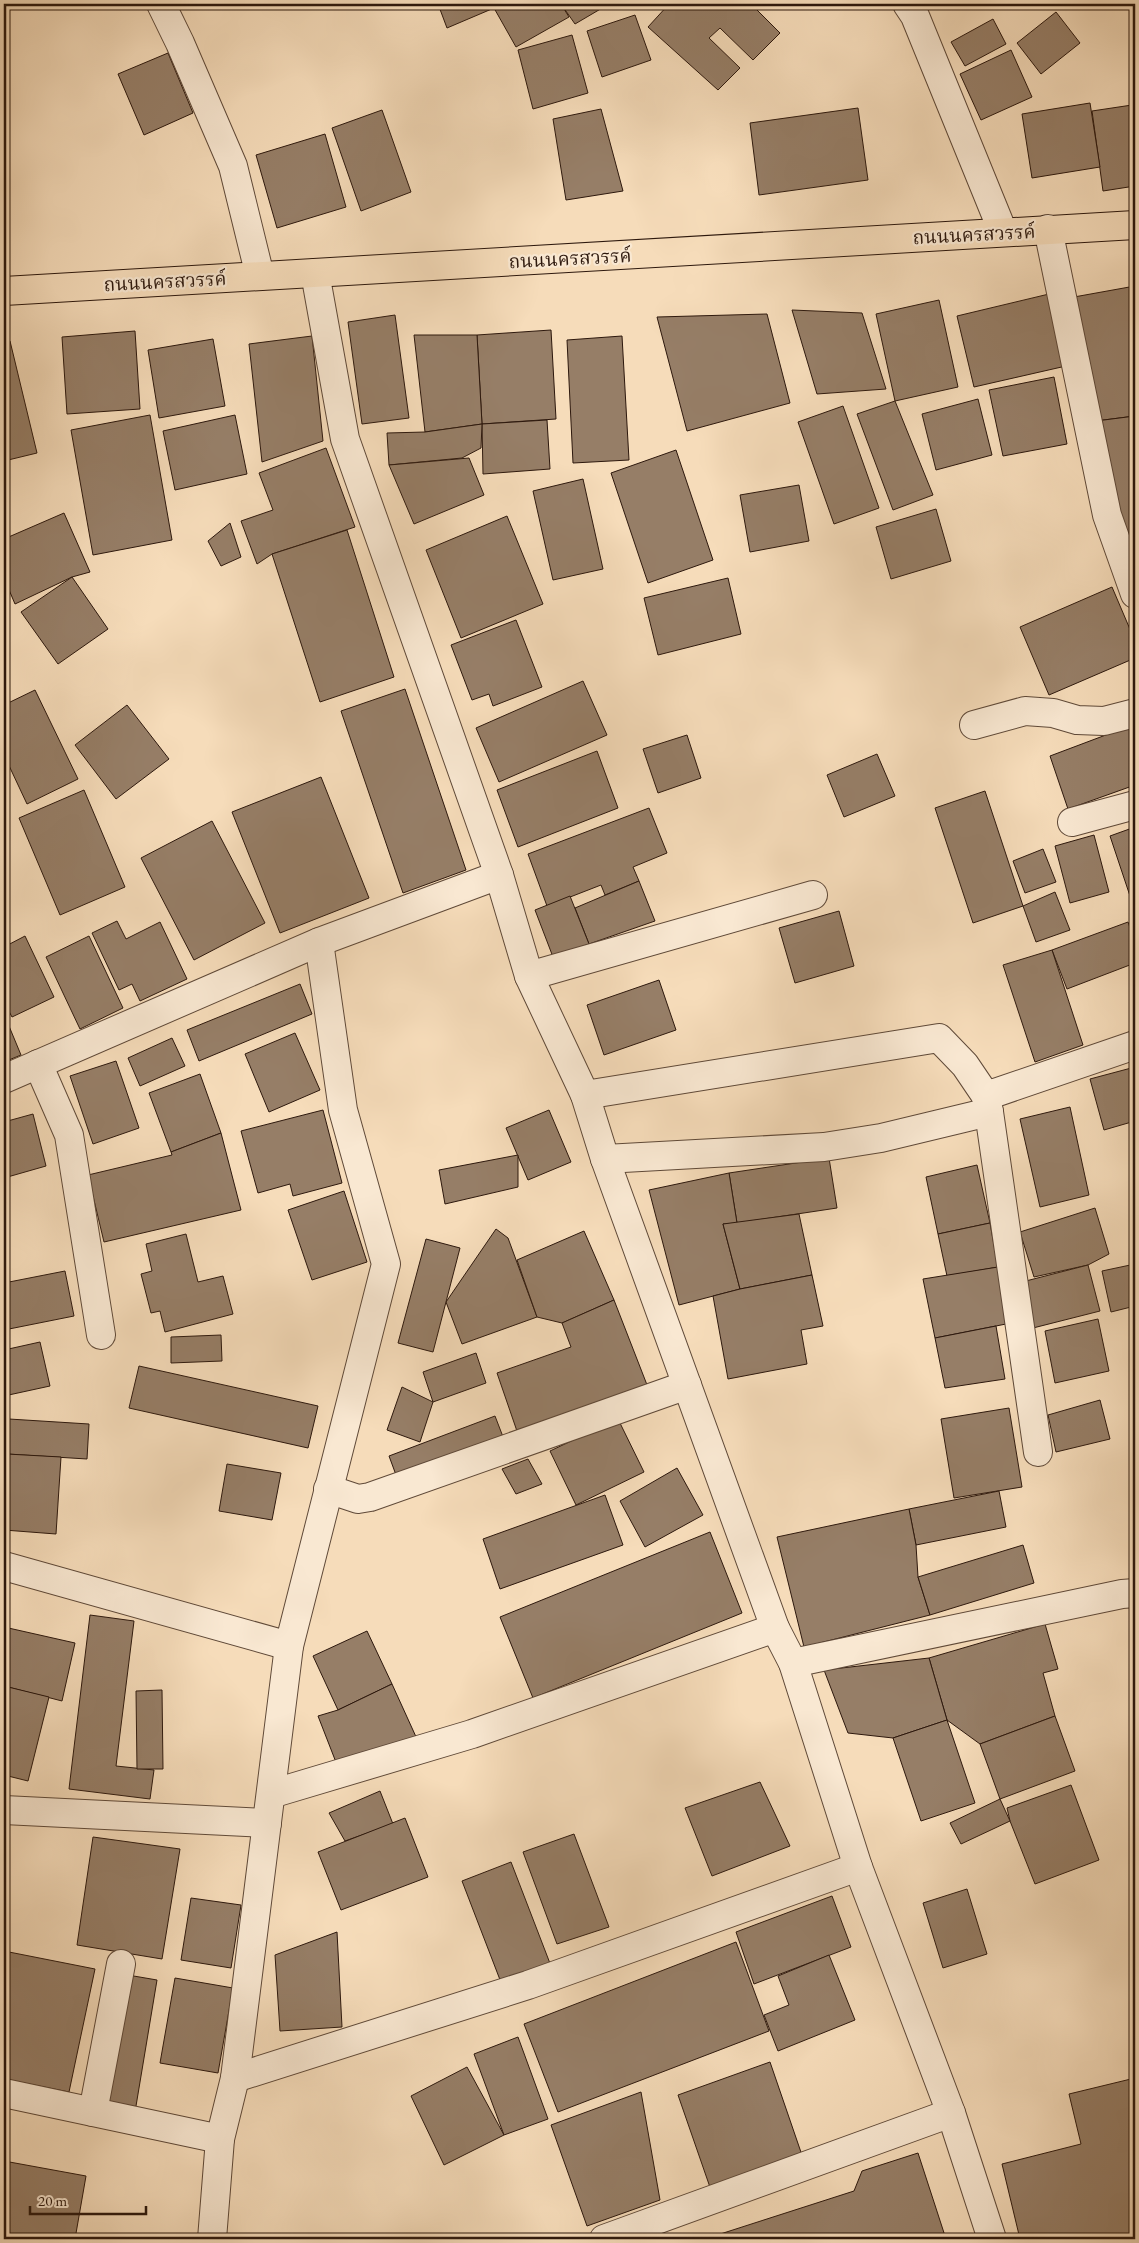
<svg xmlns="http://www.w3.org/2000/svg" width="1139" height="2243" viewBox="0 0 1139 2243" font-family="'EB Garamond','Noto Serif Thai',serif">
	<rect width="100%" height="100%" fill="#f6dcba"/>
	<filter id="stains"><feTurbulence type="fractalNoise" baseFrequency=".004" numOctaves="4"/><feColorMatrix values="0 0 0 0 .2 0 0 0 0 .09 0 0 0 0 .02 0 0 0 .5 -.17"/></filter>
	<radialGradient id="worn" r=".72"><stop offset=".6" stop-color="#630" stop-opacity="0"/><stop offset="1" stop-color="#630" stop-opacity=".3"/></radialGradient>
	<!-- building -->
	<g fill="#967e67" stroke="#2d180d">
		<polygon points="438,4 493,4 494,8 447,28"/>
		<polygon points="501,4 561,4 569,17 516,47 494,8"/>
		<polygon points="561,4 609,4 575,24"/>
		<polygon points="669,4 751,4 780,33 753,60 720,28 709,38 740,68 718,90 648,27"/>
		<polygon points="1056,12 1080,43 1041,74 1017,43"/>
		<polygon points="635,15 651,60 602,77 587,31"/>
		<polygon points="993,19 1006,44 965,66 951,42"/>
		<polygon points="572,35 588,93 533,109 518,50"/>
		<polygon points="1011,50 1032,97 981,120 960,74"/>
		<polygon points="168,53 193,113 144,135 118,74"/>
		<polygon points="1130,95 1135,95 1135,186 1103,191 1092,111 1132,105"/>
		<polygon points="1090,103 1100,167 1032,178 1022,114"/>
		<polygon points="858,108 868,180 759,195 750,123"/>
		<polygon points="601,109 623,191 566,200 553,119"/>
		<polygon points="382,110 411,192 361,211 332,128"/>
		<polygon points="325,134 346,207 277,228 256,155"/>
		<polygon points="1135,286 1135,416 1096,421 1074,297"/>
		<polygon points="1049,294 1066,366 974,387 957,316"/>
		<polygon points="939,300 958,387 895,401 876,314"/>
		<polygon points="792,310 862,313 886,389 817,394"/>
		<polygon points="767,314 790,403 687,431 657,317"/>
		<polygon points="395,315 409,418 362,424 348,322"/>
		<polygon points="551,330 556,419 482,424 477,335"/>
		<polygon points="135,331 140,409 67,414 62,337"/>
		<polygon points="414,335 477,335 482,424 425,432"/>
		<polygon points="312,336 323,441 262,462 249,344"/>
		<polygon points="622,336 629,460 573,463 567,340"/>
		<polygon points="213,339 225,406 159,418 148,350"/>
		<polygon points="10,341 37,453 4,461 4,343"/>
		<polygon points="1054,377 1067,444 1003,456 989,390"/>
		<polygon points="978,399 992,455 936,470 922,414"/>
		<polygon points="895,401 933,495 893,510 857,414"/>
		<polygon points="843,406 879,508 834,524 798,422"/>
		<polygon points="150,415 172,540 93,555 71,430"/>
		<polygon points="235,415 247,474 175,490 163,431"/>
		<polygon points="1135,416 1135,546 1122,549 1096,421"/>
		<polygon points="547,420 550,469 483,474 482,424"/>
		<polygon points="482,424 481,448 462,458 389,465 387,433 425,432"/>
		<polygon points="326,448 355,527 272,554 257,564 241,521 273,510 259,473"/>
		<polygon points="676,450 713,560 648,583 611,473"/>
		<polygon points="469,458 484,495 414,524 389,465"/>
		<polygon points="583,479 603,569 553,580 533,491"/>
		<polygon points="799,485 809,541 750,552 740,495"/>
		<polygon points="936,509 951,561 891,579 876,527"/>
		<polygon points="64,513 90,572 72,577 15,604 4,578 4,539"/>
		<polygon points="507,516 543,604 461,638 426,550"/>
		<polygon points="230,523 241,557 221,566 208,541"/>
		<polygon points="347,530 394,677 320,702 272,554"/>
		<polygon points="72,577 108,629 58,664 21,612"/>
		<polygon points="728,578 741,634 658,655 644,598"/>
		<polygon points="1112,587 1135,641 1135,658 1049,695 1020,627"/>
		<polygon points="516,620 542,687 493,706 489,694 472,700 451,645"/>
		<polygon points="583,681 607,735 499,782 476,728"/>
		<polygon points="405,689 466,870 403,893 341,711"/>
		<polygon points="35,690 78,779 27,804 4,755 4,705"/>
		<polygon points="127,705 169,759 116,799 75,745"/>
		<polygon points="1135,724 1135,785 1068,809 1050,756"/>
		<polygon points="687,735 701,778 658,793 643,749"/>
		<polygon points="597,751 618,808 518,847 497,790"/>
		<polygon points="877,754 895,796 844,817 827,775"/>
		<polygon points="321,777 369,898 280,933 232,812"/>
		<polygon points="84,790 125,887 60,915 19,818"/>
		<polygon points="985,791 1023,906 973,923 935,808"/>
		<polygon points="649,808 667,853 633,867 639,881 605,895 601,885 547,906 528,854"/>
		<polygon points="212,821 265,923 194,960 141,858"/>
		<polygon points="1135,827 1135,901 1132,902 1110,836"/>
		<polygon points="1094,835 1109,892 1070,903 1055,846"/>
		<polygon points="1043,849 1056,882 1025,893 1013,861"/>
		<polygon points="639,881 655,921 589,944 575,908"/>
		<polygon points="1055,892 1070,930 1036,942 1023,906"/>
		<polygon points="570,896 589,944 553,957 535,910"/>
		<polygon points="839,911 854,966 795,983 779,928"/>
		<polygon points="117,921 126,939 160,922 187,979 140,1001 132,984 119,990 92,933"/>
		<polygon points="1128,922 1135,942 1135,963 1067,989 1052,950"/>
		<polygon points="25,936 54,997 12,1017 4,1002 4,947"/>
		<polygon points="89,936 123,1008 80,1029 46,957"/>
		<polygon points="1052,950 1083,1045 1035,1062 1003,965"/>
		<polygon points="659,980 676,1030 604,1055 587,1005"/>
		<polygon points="300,984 312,1014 199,1061 187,1030"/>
		<polygon points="4,1014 21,1055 4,1062"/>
		<polygon points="295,1033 320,1090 269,1112 245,1054"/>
		<polygon points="172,1038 185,1066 140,1086 128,1058"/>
		<polygon points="116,1061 139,1128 93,1144 70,1076"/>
		<polygon points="1135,1067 1135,1121 1104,1130 1090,1079"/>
		<polygon points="200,1074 221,1133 171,1152 149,1093"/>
		<polygon points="1070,1107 1089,1195 1040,1207 1020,1119"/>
		<polygon points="323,1110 342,1183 293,1196 290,1184 258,1193 241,1131"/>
		<polygon points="549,1110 571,1162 528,1180 506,1128"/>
		<polygon points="33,1114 46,1166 4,1178 4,1122"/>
		<polygon points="221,1133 241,1210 104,1242 88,1175 172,1155 171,1152"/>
		<polygon points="518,1155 518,1187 445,1204 439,1170"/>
		<polygon points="829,1158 837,1208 737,1223 729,1173"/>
		<polygon points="977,1165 990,1223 938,1234 926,1177"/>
		<polygon points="729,1173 737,1223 723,1224 740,1289 679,1305 649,1190"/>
		<polygon points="344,1191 367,1262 312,1280 288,1210"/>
		<polygon points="1095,1208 1109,1254 1088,1265 1034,1277 1020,1232"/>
		<polygon points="799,1214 812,1275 740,1289 723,1224"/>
		<polygon points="990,1223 998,1267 947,1276 938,1234"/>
		<polygon points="496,1229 508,1238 537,1317 462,1344 446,1302"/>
		<polygon points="584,1231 614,1300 562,1323 537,1317 517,1260"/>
		<polygon points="186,1234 198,1282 223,1276 233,1314 165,1332 160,1311 151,1313 141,1274 152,1271 146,1244"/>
		<polygon points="426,1239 460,1248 433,1352 398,1343"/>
		<polygon points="1135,1264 1135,1306 1111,1312 1102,1271"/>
		<polygon points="1088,1265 1100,1311 1033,1328 1022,1282"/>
		<polygon points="998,1267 1006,1324 935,1338 923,1279"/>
		<polygon points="65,1271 74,1316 4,1330 4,1283"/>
		<polygon points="812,1275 823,1326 801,1330 807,1364 728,1379 713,1296 740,1289"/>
		<polygon points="614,1300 649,1390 519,1437 497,1373 571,1347 562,1323"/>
		<polygon points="1098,1319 1109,1371 1055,1383 1045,1331"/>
		<polygon points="996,1326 1005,1379 945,1388 935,1338"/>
		<polygon points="221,1335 222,1361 171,1363 171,1337"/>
		<polygon points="40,1342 50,1386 4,1396 4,1350"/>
		<polygon points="476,1353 486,1383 433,1402 423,1372"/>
		<polygon points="139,1366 318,1406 308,1448 129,1408"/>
		<polygon points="402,1387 433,1402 420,1442 387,1430"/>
		<polygon points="1100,1400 1110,1439 1056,1452 1048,1415"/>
		<polygon points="1009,1408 1022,1487 954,1498 941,1419"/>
		<polygon points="495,1416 505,1442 399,1483 389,1456"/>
		<polygon points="9,1419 89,1424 87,1459 7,1454"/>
		<polygon points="618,1419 644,1472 576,1505 550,1451"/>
		<polygon points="7,1454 61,1457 56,1534 4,1530"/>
		<polygon points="528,1459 542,1484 516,1494 502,1469"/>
		<polygon points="227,1464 281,1473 272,1520 219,1511"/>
		<polygon points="677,1468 703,1515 645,1547 620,1501"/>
		<polygon points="999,1491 1006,1527 916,1545 909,1509"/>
		<polygon points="605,1495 623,1545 500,1589 483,1539"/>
		<polygon points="909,1509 916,1545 918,1577 930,1615 804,1647 777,1537"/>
		<polygon points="710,1532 742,1613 533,1698 500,1617"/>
		<polygon points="1023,1545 1034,1583 930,1615 918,1577"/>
		<polygon points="90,1615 134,1621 116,1766 154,1770 150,1799 69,1789"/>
		<polygon points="1045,1624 1058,1669 1043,1673 1055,1716 980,1744 947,1720 929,1658"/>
		<polygon points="4,1627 75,1643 62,1701 4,1686"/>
		<polygon points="367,1631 392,1684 338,1710 313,1656"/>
		<polygon points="929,1658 947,1720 893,1738 848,1733 824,1670"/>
		<polygon points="392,1684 417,1739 339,1770 318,1716 338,1710"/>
		<polygon points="4,1686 49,1697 28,1781 4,1775"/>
		<polygon points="162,1690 163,1769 137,1769 136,1691"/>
		<polygon points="1055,1716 1075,1771 1000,1799 980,1744"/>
		<polygon points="947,1720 975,1803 921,1821 893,1738"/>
		<polygon points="760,1782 790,1846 712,1876 685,1808"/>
		<polygon points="1071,1785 1099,1860 1035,1884 1010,1821 1007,1808"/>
		<polygon points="380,1791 393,1824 345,1841 329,1813"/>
		<polygon points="1000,1799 1010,1821 961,1844 950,1823"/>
		<polygon points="405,1818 428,1877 341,1910 318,1852"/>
		<polygon points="574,1834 609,1927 557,1944 523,1852"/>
		<polygon points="93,1837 180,1849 162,1959 77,1945"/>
		<polygon points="511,1862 551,1966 502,1985 462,1881"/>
		<polygon points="967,1889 987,1954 943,1968 923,1903"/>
		<polygon points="832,1896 851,1947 754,1984 736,1932"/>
		<polygon points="191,1898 241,1905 231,1968 181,1960"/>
		<polygon points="337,1932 342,2027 280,2031 275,1955"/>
		<polygon points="736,1942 769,2031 558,2112 524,2024"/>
		<polygon points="9,1952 95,1969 69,2092 4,2079 4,1975"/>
		<polygon points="829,1955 855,2020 778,2051 764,2015 789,2005 778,1976"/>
		<polygon points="122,1974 157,1980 135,2112 100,2106"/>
		<polygon points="175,1978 233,1988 218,2073 160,2063"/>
		<polygon points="518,2037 548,2119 504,2135 474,2054"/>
		<polygon points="770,2062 804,2161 712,2193 678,2095"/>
		<polygon points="467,2067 504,2135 444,2165 411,2096"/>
		<polygon points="1135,2078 1135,2239 1020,2239 1002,2164 1081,2144 1069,2094"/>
		<polygon points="641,2092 660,2200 587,2226 551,2125"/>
		<polygon points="918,2153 946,2239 711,2239 711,2237 854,2191 862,2171"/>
		<polygon points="4,2161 86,2176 75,2239 4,2239"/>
	</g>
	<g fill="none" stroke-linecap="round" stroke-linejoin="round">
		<!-- street casing -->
		<g stroke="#5f4938" stroke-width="30">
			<g id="street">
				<polyline points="161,4 180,43 233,166 260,276"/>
				<polyline points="907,4 915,16 1003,232"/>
				<polyline points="1048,229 1107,515 1135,594"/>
				<polyline points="315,273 345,439 499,875 529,976 585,1095 605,1159 775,1628 793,1663 858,1867 951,2113 992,2239"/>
				<polyline points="974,725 1025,711 1053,713 1077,720 1104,721 1135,713"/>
				<polyline points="1072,822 1135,805"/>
				<polyline points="529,976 813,895"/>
				<polyline points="38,1064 69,1135 101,1335"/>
				<polyline points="4,1079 319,942 499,875"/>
				<polyline points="585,1095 939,1038 965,1065 986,1096 1135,1045"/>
				<polyline points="986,1096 989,1112 1038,1452"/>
				<polyline points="605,1159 824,1147 881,1138 989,1112"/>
				<polyline points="328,1489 358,1499 370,1497 687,1385"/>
				<polyline points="4,1566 289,1646"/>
				<polyline points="793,1663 1122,1594 1135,1593"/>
				<polyline points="271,1794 472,1734 775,1628"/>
				<polyline points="4,1810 267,1823"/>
				<polyline points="235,2078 528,1985 858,1867"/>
				<polyline points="4,2093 220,2139"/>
				<polyline points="93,2112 121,1964"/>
				<polyline points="212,2239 220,2139 235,2078 289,1646 386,1264 343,1110 319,942"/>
				<polyline points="604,2239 951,2113"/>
			</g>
		</g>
		<!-- primary casing -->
		<g stroke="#2d180d" stroke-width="30">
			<polyline id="primary" points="4,291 1135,225"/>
		</g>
		<!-- street -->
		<use href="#street" stroke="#f9e8d2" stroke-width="28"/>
		<!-- primary -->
		<use href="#primary" stroke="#f6dcba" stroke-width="28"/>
	</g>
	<g text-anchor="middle" stroke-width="4.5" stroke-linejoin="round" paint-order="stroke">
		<!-- street labels -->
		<g font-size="19" fill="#2d180d" stroke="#f9e8d2">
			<text transform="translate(974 234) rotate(-3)" y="7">ถนนนครสวรรค์</text>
			<text transform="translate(570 258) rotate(-3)" y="7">ถนนนครสวรรค์</text>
			<text transform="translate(165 281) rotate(-3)" y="7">ถนนนครสวรรค์</text>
		</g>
	</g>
	<!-- margin -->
	<rect width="1139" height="2243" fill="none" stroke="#f6dcba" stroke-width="20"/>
	<rect x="5" y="5" width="1129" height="2233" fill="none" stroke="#2d180d" stroke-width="2.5"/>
	<rect x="10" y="10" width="1119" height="2223" fill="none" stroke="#2d180d"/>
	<!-- scale -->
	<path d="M30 2206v8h116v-8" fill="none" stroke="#2d180d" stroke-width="2.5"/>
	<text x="38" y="2206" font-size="15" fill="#2d180d" stroke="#f9e8d2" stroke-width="4" paint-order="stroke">20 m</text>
	<rect width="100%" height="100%" filter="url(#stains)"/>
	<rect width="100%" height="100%" fill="url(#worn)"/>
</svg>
